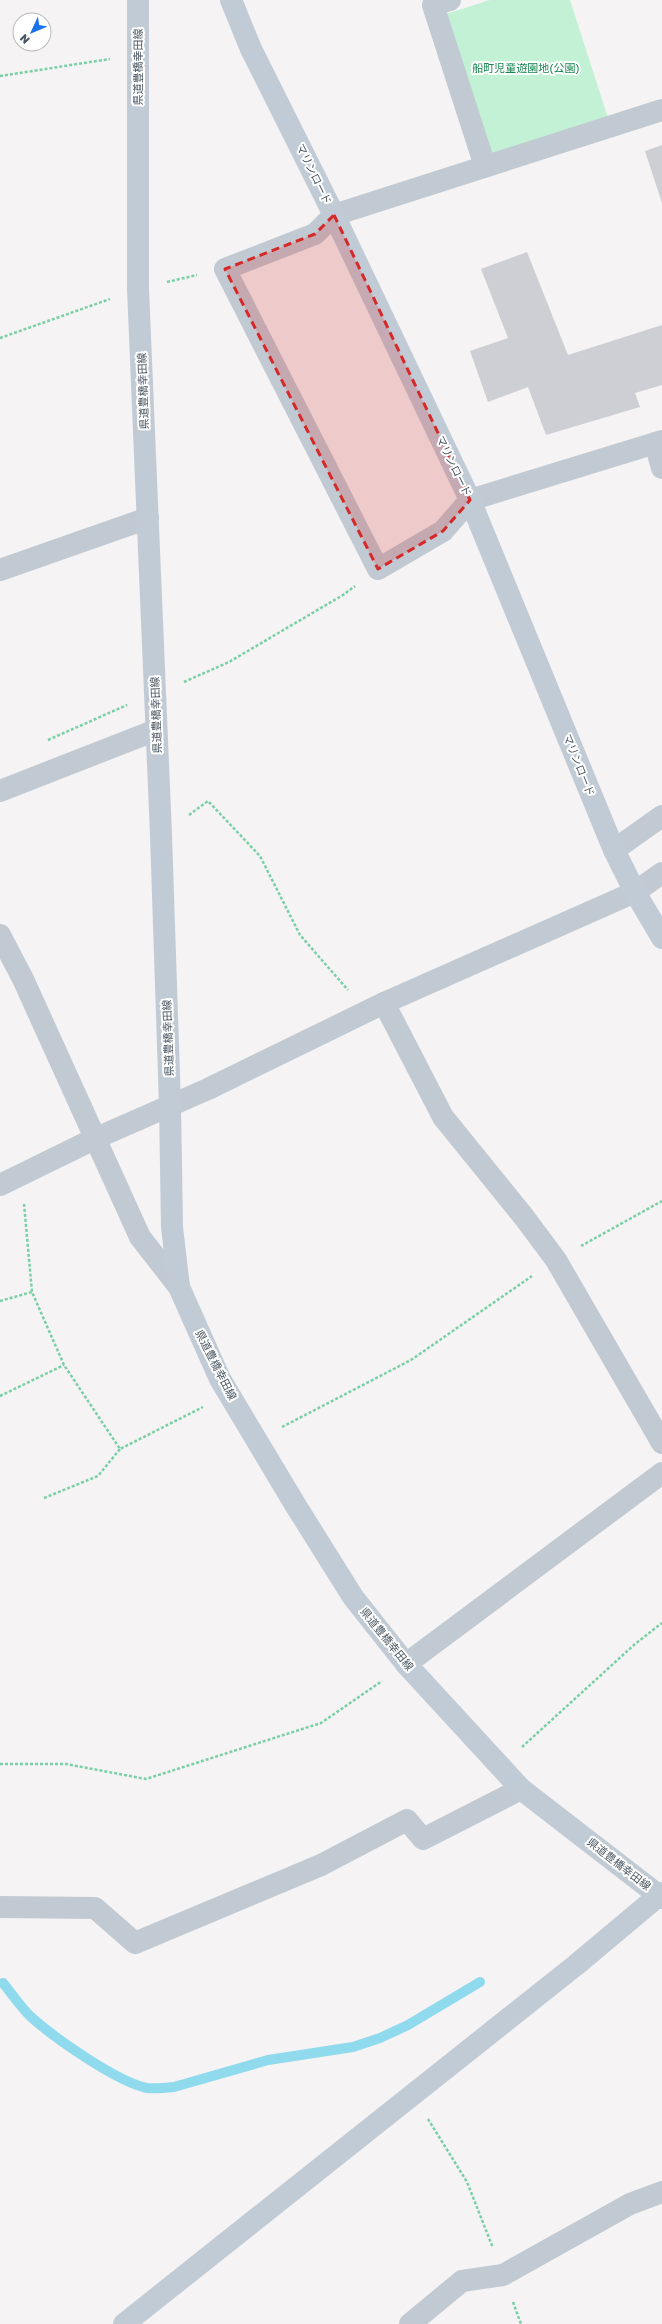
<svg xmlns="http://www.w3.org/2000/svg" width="662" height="2324" viewBox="0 0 662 2324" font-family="'Golos Text','Noto Sans JP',sans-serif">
	<rect width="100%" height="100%" fill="#f5f3f3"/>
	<!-- green -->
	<polygon fill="#c3f1d5" points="490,0 570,0 609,121 488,158 443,15"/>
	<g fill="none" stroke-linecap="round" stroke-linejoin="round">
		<!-- stream -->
		<path stroke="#90daee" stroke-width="10" d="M3,1983C12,1994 20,2006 30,2016C53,2037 117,2082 147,2088C156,2089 165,2088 174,2087L268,2060L353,2047L380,2038L408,2025L480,1982"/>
	</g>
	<!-- building -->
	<g fill="#cdcfd5">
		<polygon points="662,145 662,203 645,151"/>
		<polygon points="527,252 568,355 662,325 662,385 635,393 640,407 546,435 528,387 488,402 470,351 508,338 481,269"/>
	</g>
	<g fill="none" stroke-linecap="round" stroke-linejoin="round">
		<!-- path -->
		<g stroke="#7ad0a6" stroke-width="2.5" stroke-dasharray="3 2" stroke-linecap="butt">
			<polyline points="0,76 110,59"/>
			<polyline points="167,282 197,275"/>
			<polyline points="0,338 110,299"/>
			<polyline points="184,682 229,662 343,595 355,586"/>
			<polyline points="48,740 127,705"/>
			<polyline points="189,815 208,801 260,856 300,935 348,990"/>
			<polyline points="24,1204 32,1292 64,1365 120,1449 203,1407"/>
			<polyline points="581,1246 662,1201"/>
			<polyline points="0,1301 32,1292"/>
			<polyline points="0,1396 64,1365"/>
			<polyline points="282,1427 411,1360 532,1276"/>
			<polyline points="44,1498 98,1476 120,1449"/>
			<polyline points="522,1747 635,1644 662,1623"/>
			<polyline points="0,1764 66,1764 146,1779 321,1723 382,1681"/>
			<polyline points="428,2119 467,2182 493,2248"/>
			<polyline points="513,2302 521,2324"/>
		</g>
		<!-- street -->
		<g stroke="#c1cad2" stroke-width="22">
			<polyline points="450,0 433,5 485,166"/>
			<polyline points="662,110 334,215 315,234 225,269 378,569 443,531 470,500 662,441"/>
			<polyline points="655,443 662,468"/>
			<polyline points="0,570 148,518"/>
			<polyline points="0,791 156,730"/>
			<polyline points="614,850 662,816"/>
			<polyline points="0,935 23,979 140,1237 179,1287"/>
			<polyline points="384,1003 443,1117 524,1217 556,1260 662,1443"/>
			<polyline points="0,1185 94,1139 208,1089 384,1003 635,892 662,873"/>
			<polyline points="406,1664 662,1473"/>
			<polyline points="0,1907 95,1908 135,1943 321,1865 407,1820 423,1839 521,1789"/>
			<polyline points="410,2324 462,2281 503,2275 630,2204 662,2192"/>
		</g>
		<!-- secondary -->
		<g stroke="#c1cbd6" stroke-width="22">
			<polyline points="138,0 138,289 161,835 170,1105 172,1227 179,1287 220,1379 296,1506 353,1597 406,1664 521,1789 662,1898"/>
			<polyline points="231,0 251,49 334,215 470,500 614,850 635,892 662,938"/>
			<polyline points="124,2324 576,1965 662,1893"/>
		</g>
	</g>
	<!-- marked area -->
	<path fill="#d62828" fill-opacity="0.2" stroke="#d62828" stroke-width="3" stroke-dasharray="8 5" stroke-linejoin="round" d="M334,215L470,500L443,531L378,569L225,269L315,234Z"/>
	<g text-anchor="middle" stroke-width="4" stroke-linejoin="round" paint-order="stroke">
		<!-- street labels -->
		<g font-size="11" fill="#4a5661" stroke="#fff">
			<text transform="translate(138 67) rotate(-90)" y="4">県道豊橋幸田線</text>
			<text transform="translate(314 174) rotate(64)" y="4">マリンロード</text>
			<text transform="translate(143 391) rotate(-92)" y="4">県道豊橋幸田線</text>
			<text transform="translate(454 466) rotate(64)" y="4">マリンロード</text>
			<text transform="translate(156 715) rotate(-92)" y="4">県道豊橋幸田線</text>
			<text transform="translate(579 765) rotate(68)" y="4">マリンロード</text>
			<text transform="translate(168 1038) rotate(-92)" y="4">県道豊橋幸田線</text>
			<text transform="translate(216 1365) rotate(63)" y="4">県道豊橋幸田線</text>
			<text transform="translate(387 1639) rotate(51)" y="4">県道豊橋幸田線</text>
			<text transform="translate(619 1864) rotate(38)" y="4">県道豊橋幸田線</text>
		</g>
		<!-- park labels -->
		<g font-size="11" fill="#17864f" stroke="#fff">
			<text x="526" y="72">船町児童遊園地(公園)</text>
		</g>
	</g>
	<!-- north arrow -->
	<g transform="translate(32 32) rotate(226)"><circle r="19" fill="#ffffff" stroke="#b7bbc0"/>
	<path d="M0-3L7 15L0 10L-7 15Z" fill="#1a73e8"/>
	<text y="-6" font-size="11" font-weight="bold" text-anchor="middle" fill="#4a5661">N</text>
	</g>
</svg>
